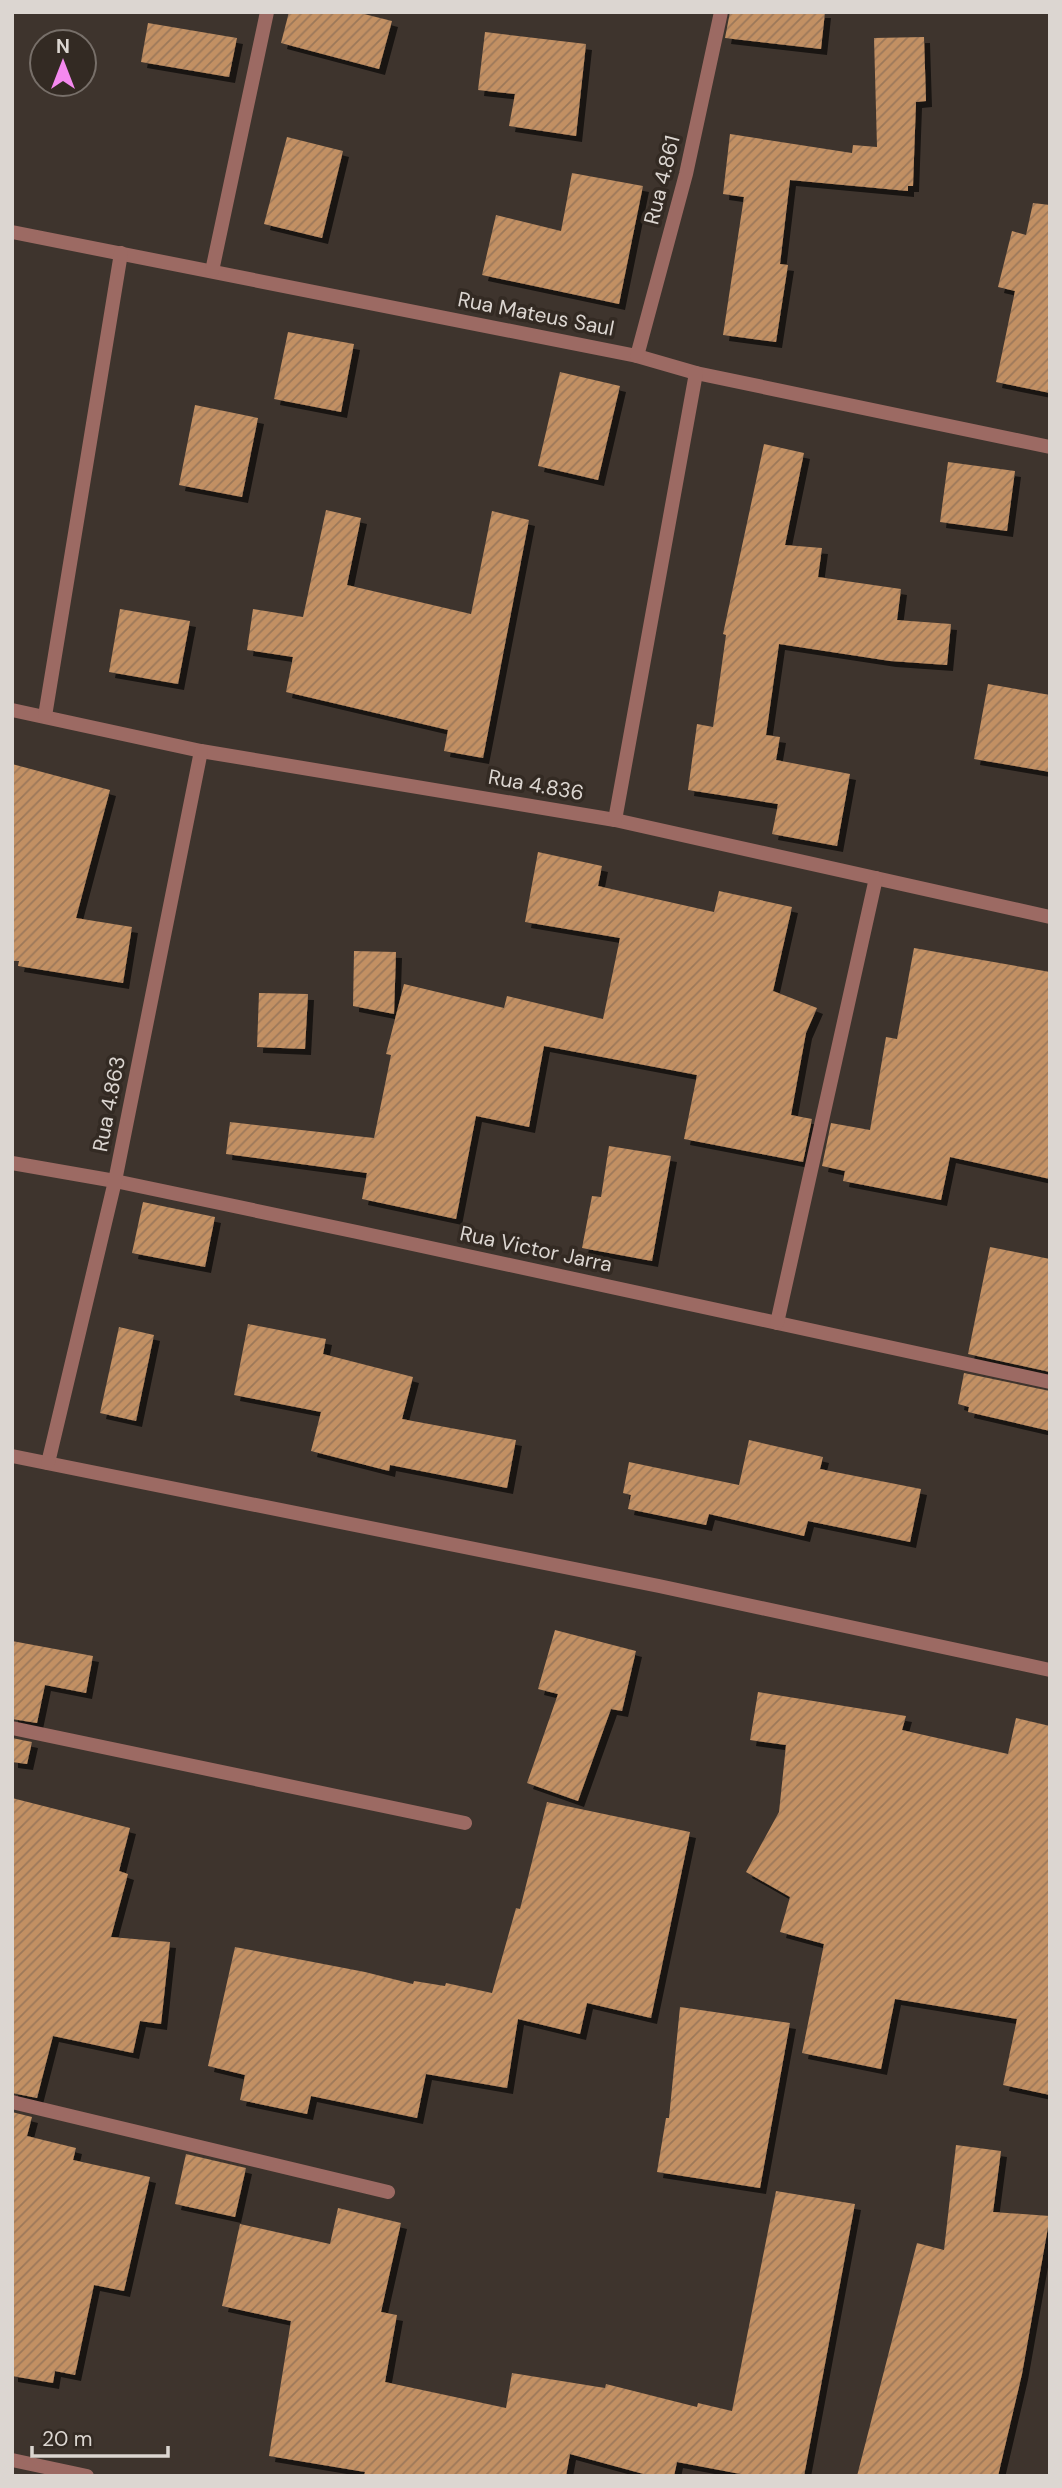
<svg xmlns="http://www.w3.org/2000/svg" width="1062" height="2488" viewBox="0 0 1062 2488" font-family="'DM Sans',sans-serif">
	<defs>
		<pattern id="building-hatch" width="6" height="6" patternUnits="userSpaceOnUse" patternTransform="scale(1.75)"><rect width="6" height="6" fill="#c29064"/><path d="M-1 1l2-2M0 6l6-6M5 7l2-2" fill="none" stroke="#9c7859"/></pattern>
		<filter id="shadow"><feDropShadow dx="6" dy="6" stdDeviation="0" flood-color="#0009"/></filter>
	</defs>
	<rect width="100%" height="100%" fill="#3e342d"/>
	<!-- building -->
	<g fill="url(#building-hatch)" filter="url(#shadow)">
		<polygon points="289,12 356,12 392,21 379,69 281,43"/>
		<polygon points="730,12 825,12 821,49 725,38"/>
		<polygon points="148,23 237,38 229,77 141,62"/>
		<polygon points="485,32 586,44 576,136 509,126 515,94 478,90"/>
		<polygon points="924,37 926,101 916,102 913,186 908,186 908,191 790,180 780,264 788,265 776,342 723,335 744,197 723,194 730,134 852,153 853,145 877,147 874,38"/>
		<polygon points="287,137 343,151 322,238 264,224"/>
		<polygon points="572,173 643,186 619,304 482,275 496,215 561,231"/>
		<polygon points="1033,203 1050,205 1050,393 996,382 1015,291 998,287 1012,231 1026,235"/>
		<polygon points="288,332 354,344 341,412 274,399"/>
		<polygon points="560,372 620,386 598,480 538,466"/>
		<polygon points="195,405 258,418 242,497 179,485"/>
		<polygon points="764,444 804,453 785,545 822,548 818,577 901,589 897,620 951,624 947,665 890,661 779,644 766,735 780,737 776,760 850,774 837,846 772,834 778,804 688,790 697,724 713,727 726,635 723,634"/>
		<polygon points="948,462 1015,471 1007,531 940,522"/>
		<polygon points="326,510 361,518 347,585 471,614 492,511 529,520 483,758 444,751 448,730 286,692 293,657 247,650 253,609 303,617"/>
		<polygon points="120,609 190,621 178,684 109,672"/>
		<polygon points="988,684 1050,695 1050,772 974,759"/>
		<polygon points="12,764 110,790 76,918 132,927 123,983 18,966 19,961 12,961"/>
		<polygon points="538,852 602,866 598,886 714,912 719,891 792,907 773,991 817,1008 806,1033 791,1115 812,1119 803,1162 684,1139 697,1075 544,1046 529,1127 476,1116 456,1219 362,1199 367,1173 226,1154 230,1122 374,1138 391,1055 386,1054 404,984 504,1008 507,996 603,1019 620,938 525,922"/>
		<polygon points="914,948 1050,972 1050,1179 950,1157 941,1200 843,1181 845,1171 822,1166 831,1123 870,1130 886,1037 897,1039"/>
		<polygon points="354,951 396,952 394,1014 353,1006"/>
		<polygon points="259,993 308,994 305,1049 257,1047"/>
		<polygon points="609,1146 671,1156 652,1261 582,1248 592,1196 601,1197"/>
		<polygon points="143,1202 215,1217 205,1267 132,1253"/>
		<polygon points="990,1247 1050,1259 1050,1372 968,1354"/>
		<polygon points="248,1324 326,1339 323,1354 413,1377 402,1419 516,1440 507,1488 390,1465 389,1471 311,1451 321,1412 234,1395"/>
		<polygon points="119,1327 154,1335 136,1421 100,1413"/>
		<polygon points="964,1373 1050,1391 1050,1431 968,1412 969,1407 958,1404"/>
		<polygon points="749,1440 823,1457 820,1469 921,1489 910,1542 808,1521 804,1536 709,1514 706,1525 628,1509 631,1495 623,1493 629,1462 739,1485"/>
		<polygon points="555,1630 636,1651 622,1711 611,1709 578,1801 527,1783 558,1694 538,1689"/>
		<polygon points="12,1641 93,1656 86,1693 45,1685 37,1723 12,1719"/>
		<polygon points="758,1692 906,1716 902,1730 1008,1754 1016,1718 1050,1726 1050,2095 1003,2085 1017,2019 895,1999 881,2069 802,2053 824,1944 780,1932 790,1897 746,1872 779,1812 786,1745 750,1740"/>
		<polygon points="12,1738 32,1742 27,1764 12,1762"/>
		<polygon points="12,1798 130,1828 119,1871 128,1874 111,1937 170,1942 161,2024 140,2021 133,2053 53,2036 37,2098 12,2093"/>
		<polygon points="547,1802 690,1832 651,2018 587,2003 580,2034 518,2019 507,2088 426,2074 417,2118 311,2096 307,2114 240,2100 245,2075 208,2066 235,1947 365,1972 413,1984 414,1981 445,1986 446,1983 492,1993 516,1908 520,1909"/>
		<polygon points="680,2007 790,2023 760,2188 657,2172 666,2118 669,2118"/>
		<polygon points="12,2112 32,2117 27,2136 76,2148 73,2160 150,2177 124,2291 94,2285 75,2375 55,2371 53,2383 12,2376"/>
		<polygon points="956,2145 1001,2151 993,2212 1050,2216 1022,2374 998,2476 857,2476 917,2243 944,2250"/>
		<polygon points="186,2154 246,2168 235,2217 175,2204"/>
		<polygon points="776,2191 855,2204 804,2476 751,2476 677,2462 674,2476 651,2476 570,2454 566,2476 364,2476 365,2472 269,2456 291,2321 222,2306 240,2224 330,2244 338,2208 401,2223 381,2312 397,2315 385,2382 506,2408 512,2373 605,2388 606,2384 697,2407 698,2403 732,2411"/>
	</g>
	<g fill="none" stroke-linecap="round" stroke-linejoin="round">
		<!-- minor -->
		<g stroke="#9c6a63" stroke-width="14">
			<polyline points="12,232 637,356 696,373 1050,447"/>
			<polyline points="212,271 267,12"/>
			<polyline points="637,356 686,174 721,12"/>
			<polyline points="12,710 201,751 615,820 1050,917"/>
			<polyline points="45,716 121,253"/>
			<polyline points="615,820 696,373"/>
			<polyline points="12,1163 115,1181 357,1232 1050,1382"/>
			<polyline points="777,1323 876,878"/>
			<polyline points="12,1456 659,1586 1050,1670"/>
			<polyline points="48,1463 115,1181 201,751"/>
			<polyline points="12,1728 465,1823"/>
			<polyline points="12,2102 388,2192"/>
			<polyline points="12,2460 87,2476"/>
		</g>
	</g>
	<g text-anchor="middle" stroke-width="7" stroke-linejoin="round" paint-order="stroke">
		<!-- street labels -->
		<g font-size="21" fill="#dcd6d1" stroke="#332a23">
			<text transform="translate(662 180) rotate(-76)" y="7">Rua 4.861</text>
			<text transform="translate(536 314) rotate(11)" y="7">Rua Mateus Saul</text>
			<text transform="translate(536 785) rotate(10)" y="7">Rua 4.836</text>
			<text transform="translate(109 1104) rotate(-79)" y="7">Rua 4.863</text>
			<text transform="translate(536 1249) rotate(12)" y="7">Rua Victor Jarra</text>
		</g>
	</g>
	<!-- border -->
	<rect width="1062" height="2488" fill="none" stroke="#dcd6d1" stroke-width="28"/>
	<!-- north arrow -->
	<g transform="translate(63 63)"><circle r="33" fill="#332a23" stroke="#776f69" stroke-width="2"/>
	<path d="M0-5L12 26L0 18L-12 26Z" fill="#f589ef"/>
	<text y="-10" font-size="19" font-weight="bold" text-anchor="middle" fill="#dcd6d1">N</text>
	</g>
	<!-- scale -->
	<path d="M32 2446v10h136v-10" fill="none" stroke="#dcd6d1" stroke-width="3.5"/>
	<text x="42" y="2446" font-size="21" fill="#dcd6d1" stroke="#332a23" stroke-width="5" paint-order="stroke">20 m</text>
</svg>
